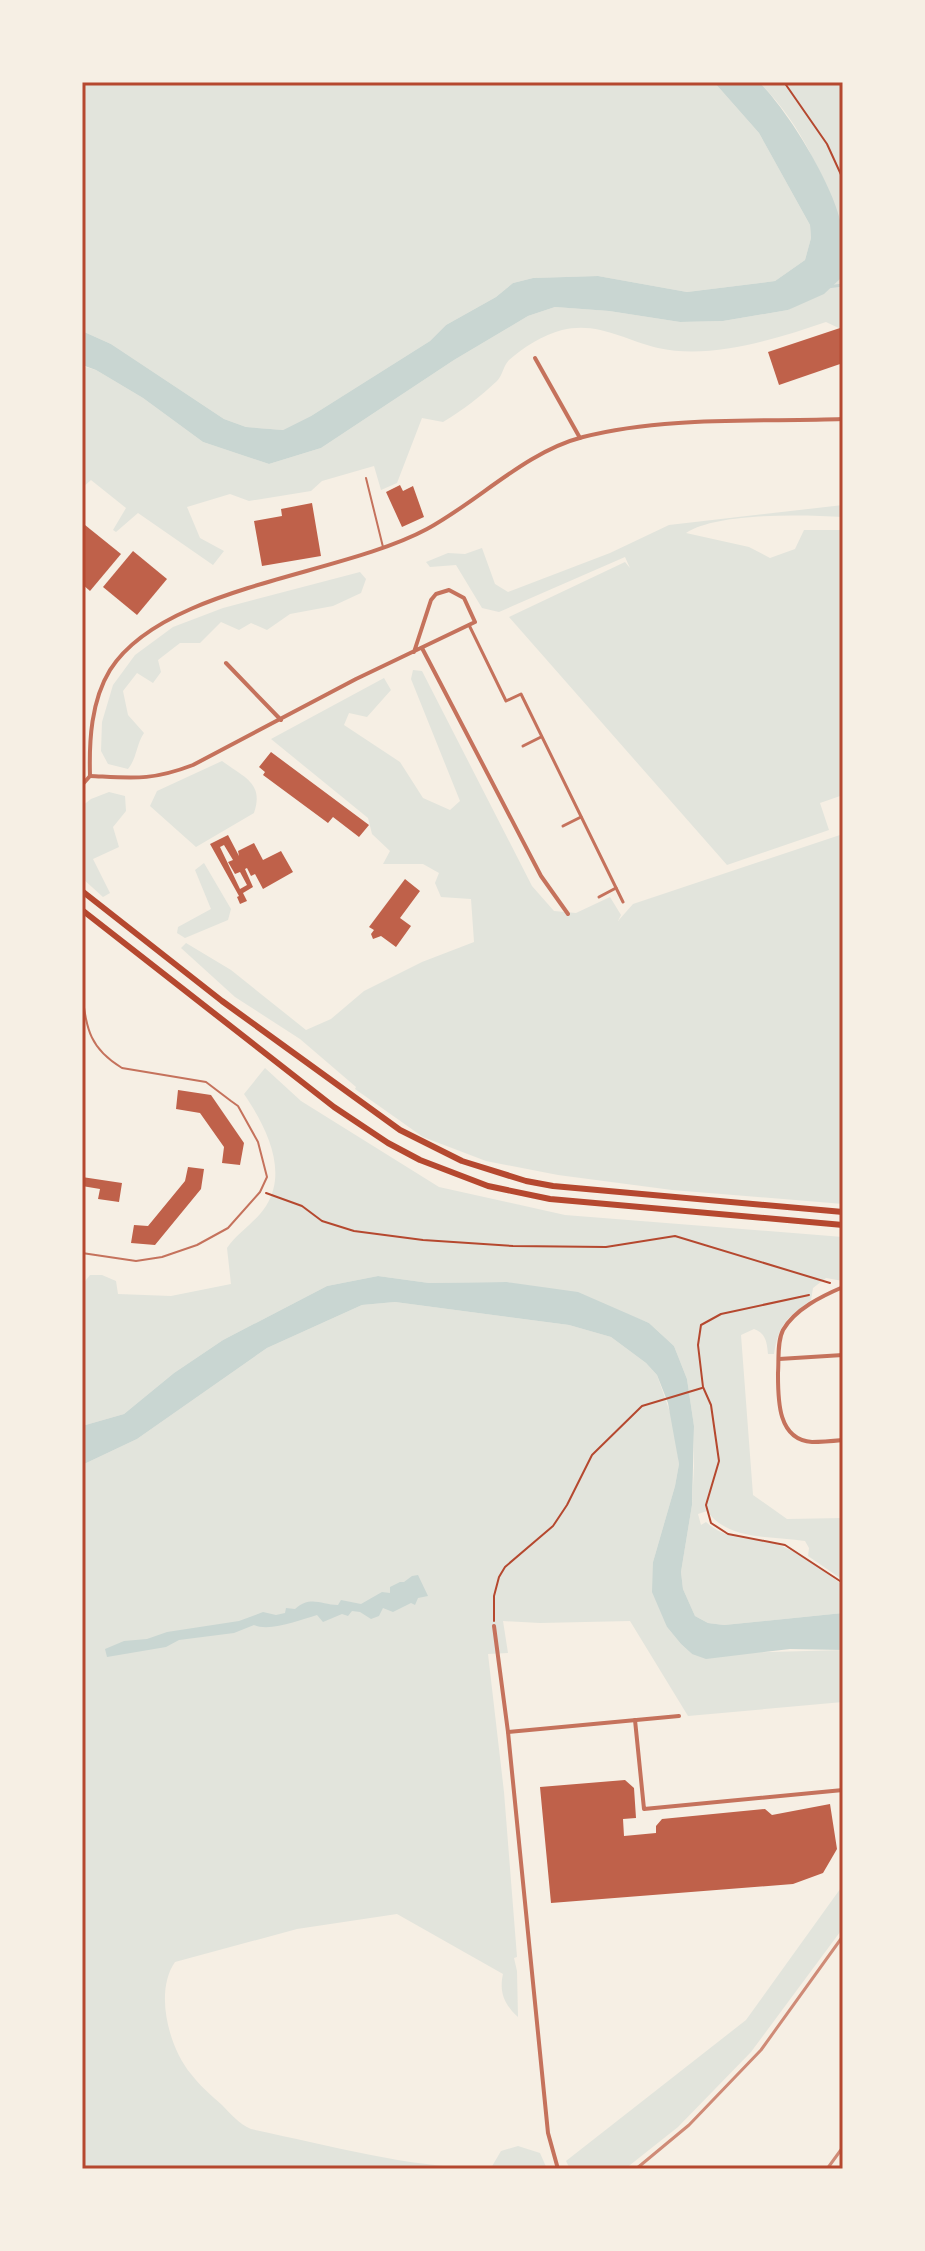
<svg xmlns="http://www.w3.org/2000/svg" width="925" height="2251" viewBox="0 0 925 2251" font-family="'Golos Text',sans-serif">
	<rect width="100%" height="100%" fill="#f6efe4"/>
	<!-- green -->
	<g fill="#e2e4dc">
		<polygon points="82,82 714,82 759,133 810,225 811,238 805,260 775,281 687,292 598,276 533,278 513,283 496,297 446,325 430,341 311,416 283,430 246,427 224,419 111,344 82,331"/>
		<path d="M759,82H841L843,233C826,179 800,122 759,82Z"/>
		<path d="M843,245V330L826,322C776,339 711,360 658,348C625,340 597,321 562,330C543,335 524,347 509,360C503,366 503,375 497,381C480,397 463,410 443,422L422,418L397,483L381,490L374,466L322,481L311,491L249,501L230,494L187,507L200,538L224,551L213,565L138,513L116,532L113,530L126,508L91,480L82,488V366L96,370L143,398L203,442L269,464L321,448L454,360L528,316L555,307L609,311L680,322L723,321L788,310L841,278Z"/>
		<path d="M843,505V517C803,515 718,512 686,533L749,547L770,558L795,549L804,530H843V795L820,803L829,830L727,865L509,617L625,562L630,568L625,557L499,612L482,608L456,565L430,567L426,562L448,553L465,554L482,548L495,584L508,592L610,553L669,525Z"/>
		<path d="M360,572L366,579L361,593L333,606L290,614L267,630L251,623L239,630L221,622L200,643H180L158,660L161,672L153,683L137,673L123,691L128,715L144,733C136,745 137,758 128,769L108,764L101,751L102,722L113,685L135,655L173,627L223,608Z"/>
		<polygon points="413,670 422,671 532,886 554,911 576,913 610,897 621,915 618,921 633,904 843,834 843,1204 672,1190 558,1175 486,1161 423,1137 355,1089 356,1087 300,1039 235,997 181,948 186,943 231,970 306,1030 331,1019 364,991 422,962 474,942 471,899 441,897 435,883 439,873 423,864 383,864 390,851 372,834 368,818 271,739 384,678 391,690 367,717 349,713 344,725 400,762 423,798 450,810 460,801 411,679"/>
		<path d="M222,761C245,778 264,783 254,813L196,847L150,806L157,791Z"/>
		<polygon points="109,792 125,796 126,811 113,827 119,847 93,859 110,893 103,897 82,878 82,806 91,799"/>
		<polygon points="204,863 231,909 228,920 185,938 177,933 178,927 211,909 195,870"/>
		<path d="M265,1068L301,1101L439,1187L565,1215L843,1237V1281L826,1278L813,1288L811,1300C787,1318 779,1323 774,1354H768C767,1343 766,1333 754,1329L741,1335L753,1495L787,1519L843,1518V1580L808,1556L809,1548L805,1541C773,1536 728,1541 707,1511L698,1514L701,1525L706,1522C730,1544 757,1535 784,1547C805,1556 824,1572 843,1585V1613L724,1625L708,1623L695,1616L683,1589L681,1572L692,1505L694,1466V1426L687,1379L674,1346L649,1323L624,1313L507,1282L429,1283L378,1276L327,1286L223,1340L174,1373L124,1414L82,1426V1285L90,1275H102L116,1281L118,1294L171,1296L231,1284L227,1248C238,1232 256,1222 266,1206C289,1170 265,1125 244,1094Z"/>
		<path d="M395,1302L569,1325L611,1337L646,1363L657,1375L673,1421L679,1464L675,1486L653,1562L667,1627L681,1644L692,1654L843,1650V1702L688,1716L630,1621L540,1623L503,1621L508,1653L488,1654L504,1792L517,1957L514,1958L517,1971L518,2017C504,2004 499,1992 503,1974L397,1914L297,1929L175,1962C154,1992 169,2048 191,2074C200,2086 211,2095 222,2105C232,2115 238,2123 251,2129C328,2145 413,2169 491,2168L501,2151L518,2146L540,2153L547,2169H82V1465L137,1439L267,1348L362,1305Z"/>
		<polygon points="843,1885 843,1928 751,2052 678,2127 625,2169 570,2169 566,2161 746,2020"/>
	</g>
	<!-- water -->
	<g fill="#c9d6d2">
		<path d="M714,82H759C789,112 838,191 843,234C845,248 841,263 841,278L824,294L788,310L723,321L680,322L609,311L555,307L528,316L454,360L321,448L269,464L203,442L143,398L96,370L82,365V331L111,344L224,419L246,427L283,430L311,416L430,341L446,325L496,297L513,283L533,278L598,276L687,292L775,281L805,260L811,238L810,225L759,133Z"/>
		<polygon points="378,1276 429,1283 507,1282 578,1292 649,1323 674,1346 687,1379 694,1426 692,1505 681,1572 683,1589 695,1616 708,1623 724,1625 843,1613 843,1650 790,1649 706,1659 692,1654 681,1644 667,1627 652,1592 653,1562 675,1486 679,1464 668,1403 657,1375 646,1363 611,1337 569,1325 395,1302 362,1305 267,1348 137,1439 82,1465 82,1426 124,1414 174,1373 223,1340 327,1286"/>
		<path d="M418,1575L428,1596L418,1598L415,1605L411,1603L393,1612L383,1608L379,1616L371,1619L360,1612L352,1611L348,1616L342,1614L323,1622L317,1615C300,1620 270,1632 254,1625L234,1633L179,1640L166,1647L107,1657L105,1649L124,1641L147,1639L167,1632L239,1621L263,1612L276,1615L285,1613L286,1608L295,1609C311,1595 321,1605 338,1605L341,1600L361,1604L382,1592L390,1593V1587L400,1582H404L412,1576Z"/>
	</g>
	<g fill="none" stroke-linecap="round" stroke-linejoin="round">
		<!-- stream -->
		<polyline stroke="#c9d6d2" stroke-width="3" points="827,287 843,285"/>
	</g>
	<!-- building -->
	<g fill="#bf614a" fill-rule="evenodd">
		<polygon points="843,327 843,363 779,385 768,352"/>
		<polygon points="400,485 403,491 413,486 424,517 402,527 386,492"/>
		<polygon points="312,503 321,556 262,566 254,521 282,516 281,509"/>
		<polygon points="85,525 121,554 90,591 82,584 82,528"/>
		<polygon points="133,551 167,579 137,615 103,587"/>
		<polygon points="271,752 369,825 359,837 333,817 328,823 263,775 265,772 259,767"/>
		<path d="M228,835L239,856L238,851L254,843L263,860L281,851L293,872L263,889L255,874L251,876L247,868L245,869L253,887L243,893L247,901L240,904L237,897L239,896L210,844ZM224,845L233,860L228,862L235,874L240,872L247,885L240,889L220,847Z"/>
		<polygon points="405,879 420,891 400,918 411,926 396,947 381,936 373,939 371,934 374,930 369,927"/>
		<polygon points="178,1090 211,1095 244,1143 240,1165 222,1163 224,1147 200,1113 176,1109"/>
		<polygon points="188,1167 204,1169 201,1189 155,1245 131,1243 134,1225 148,1226 185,1181"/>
		<polygon points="82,1177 122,1183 119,1202 98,1199 100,1189 82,1186"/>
		<polygon points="625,1780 634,1788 636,1818 623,1819 624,1836 656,1833 656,1826 662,1819 765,1809 772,1815 830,1804 837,1849 823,1873 793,1884 551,1903 540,1787"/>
	</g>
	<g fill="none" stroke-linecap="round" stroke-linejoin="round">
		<!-- path -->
		<g stroke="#b5482f" stroke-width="2">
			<polyline points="784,82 827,144 843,179"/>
			<polyline points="266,1193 302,1206 322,1221 354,1231 423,1240 513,1246 606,1247 675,1236 830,1283"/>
			<polyline points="809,1295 721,1314 701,1325 698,1345 703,1387 711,1405 719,1461 706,1505 711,1523 728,1534 785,1545 843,1583"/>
			<polyline points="494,1621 494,1596 499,1577 505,1567 553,1526 567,1505 592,1455 642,1406 702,1388"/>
		</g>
		<!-- service -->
		<g stroke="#c5725c" stroke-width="2">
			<polyline points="366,478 383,547"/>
			<path d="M82,994C87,1029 89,1048 122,1068L206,1082L231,1101L238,1106L258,1142L267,1177L260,1192L228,1228L197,1245L162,1257L136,1261L82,1253"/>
		</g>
		<!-- pedestrian -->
		<g stroke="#c5725c" stroke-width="3">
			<polyline points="469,625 506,701 521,694 623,902"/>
			<polyline points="523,746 541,737"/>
			<polyline points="563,826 581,817"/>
			<polyline points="599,897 616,888"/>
		</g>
		<!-- minor -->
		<g stroke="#c5725c" stroke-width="4">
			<polyline points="535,358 580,438"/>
			<polyline points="422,648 541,876 568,914"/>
			<polyline points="226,663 281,720"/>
			<path d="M90,776C89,741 91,701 110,670C163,586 340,576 427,529C479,501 525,452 583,437C663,416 760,422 843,419"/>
			<path d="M90,776C133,778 151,781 193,765L356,679L475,622L464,598L449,590L436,594L431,600L414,652"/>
			<polyline points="82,785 90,776"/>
			<path d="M843,1287C822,1296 795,1309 783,1330C777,1342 779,1359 778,1373C778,1398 777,1440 812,1442C822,1442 833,1441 843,1440"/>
			<polyline points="779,1359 843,1355"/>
			<polyline points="494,1626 508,1732 548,2133 558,2169"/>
			<polyline points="635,1720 644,1809 843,1790"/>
			<polyline points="508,1732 679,1716"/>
		</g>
		<!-- primary -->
		<g stroke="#b5482f" stroke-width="6">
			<polyline points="82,891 222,1001 400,1130 462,1161 526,1181 553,1186 843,1212"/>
			<polyline points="82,910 334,1107 388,1143 420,1160 488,1186 550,1199 843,1225"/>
		</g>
		<!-- rail -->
		<g stroke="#cf8b77" stroke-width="3">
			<polyline points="636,2169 689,2125 761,2050 843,1936"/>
			<polyline points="827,2169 843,2147"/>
		</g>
	</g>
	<!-- border -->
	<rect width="925" height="2251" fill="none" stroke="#f6efe4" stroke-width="168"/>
	<rect x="84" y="84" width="757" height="2083" fill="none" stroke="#b5482f" stroke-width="3"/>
</svg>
